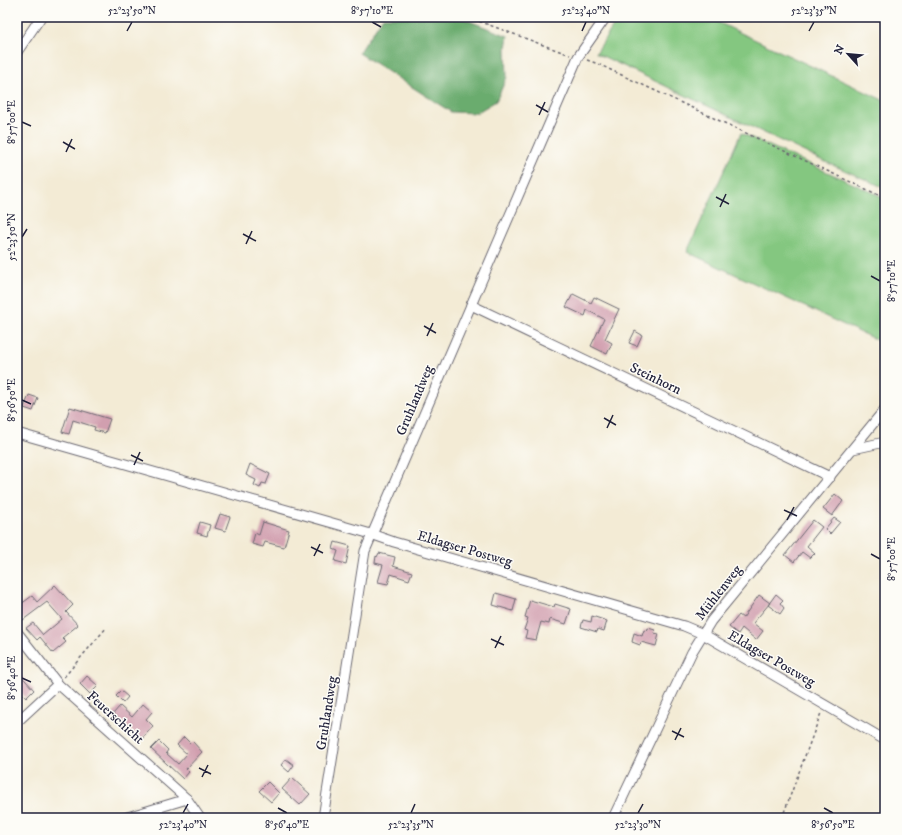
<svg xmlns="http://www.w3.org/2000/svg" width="902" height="835" viewBox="0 0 902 835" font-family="'IM FELL DW Pica',serif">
	<rect width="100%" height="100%" fill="#fdfcf7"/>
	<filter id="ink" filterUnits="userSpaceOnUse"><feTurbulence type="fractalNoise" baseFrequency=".025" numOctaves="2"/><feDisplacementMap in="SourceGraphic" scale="8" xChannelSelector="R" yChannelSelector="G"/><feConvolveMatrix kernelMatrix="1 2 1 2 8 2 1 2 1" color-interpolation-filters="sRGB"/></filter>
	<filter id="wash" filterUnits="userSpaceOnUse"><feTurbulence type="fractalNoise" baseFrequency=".012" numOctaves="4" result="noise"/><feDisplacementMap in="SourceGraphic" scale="16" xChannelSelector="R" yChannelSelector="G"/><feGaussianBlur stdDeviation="0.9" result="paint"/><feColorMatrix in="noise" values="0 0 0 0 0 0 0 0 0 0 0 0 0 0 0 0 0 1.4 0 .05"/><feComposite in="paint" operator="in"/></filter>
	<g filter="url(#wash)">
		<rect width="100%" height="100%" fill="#f3ebd5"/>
		<!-- green -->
		<g fill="#84c780" stroke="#53745e">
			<polygon points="619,17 707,17 885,101 885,188 819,159 596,53"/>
			<polygon points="741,133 885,198 885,344 687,252"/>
		</g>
		<!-- forest -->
		<polygon fill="#6bac6e" stroke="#466754" points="383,17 459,17 508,36 506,48 507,77 496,101 476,113 451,112 359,53"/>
		<g id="blocks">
			<!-- building -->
			<g fill="#d19faf">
				<polygon points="573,294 591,303 594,297 619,309 605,339 612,343 607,354 591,346 604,319 587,310 585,316 566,307"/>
				<polygon points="635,331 642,335 637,346 629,343"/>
				<polygon points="29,395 38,398 33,411 24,408"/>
				<polygon points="70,407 110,419 105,433 94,430 95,427 73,420 69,434 62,432"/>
				<polygon points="250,464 270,474 266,484 262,483 260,488 254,485 256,480 246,475"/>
				<polygon points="835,494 843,501 832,516 823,509"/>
				<polygon points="220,514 230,517 225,531 215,528"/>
				<polygon points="834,518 840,522 830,534 825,529"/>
				<polygon points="813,520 822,527 807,546 815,553 810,558 802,552 794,562 785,555"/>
				<polygon points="200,522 210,525 207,536 197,533"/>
				<polygon points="263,522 289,530 284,547 265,542 263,547 252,544 255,533 259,535"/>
				<polygon points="335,542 350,546 346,564 335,561 338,551 333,549"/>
				<polygon points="379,553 395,557 393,566 412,572 409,580 391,574 388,584 378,582 383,565 375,563 376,556 377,557"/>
				<polygon points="55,585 73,605 66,612 78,625 62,638 66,642 53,653 40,637 37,640 26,628 33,623 43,635 62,619 47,602 23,620 17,613 17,607 32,596 37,602"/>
				<polygon points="496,593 516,599 513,611 493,605"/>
				<polygon points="776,594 783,600 780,603 784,608 780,614 768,605"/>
				<polygon points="759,595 770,603 753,623 763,631 756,640 742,628 738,634 729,627 739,615 743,618"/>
				<polygon points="530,600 554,607 555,604 571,609 566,624 550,619 549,624 541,622 536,640 525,638 527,631 524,630 528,618 525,617"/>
				<polygon points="592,616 607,621 604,631 598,629 597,632 581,627 583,620 591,622"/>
				<polygon points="648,628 655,630 654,633 659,634 656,646 641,642 640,645 632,642 634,633 642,636 644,630 647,631"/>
				<polygon points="17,671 34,690 26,698 17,688"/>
				<polygon points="87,676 98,686 90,694 80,684"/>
				<polygon points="121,691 128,697 123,703 116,696"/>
				<polygon points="143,704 152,712 146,719 153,726 141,740 113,714 120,706 132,717"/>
				<polygon points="184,737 191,744 193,742 202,752 186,769 189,772 183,779 151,749 159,741 168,750 166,753 178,764 187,754 177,745"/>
				<polygon points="286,759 294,765 289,772 281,765"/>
				<polygon points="292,778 310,794 300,805 282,789"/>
				<polygon points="268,782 279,793 271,802 259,791"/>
			</g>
		</g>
	</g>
	<g filter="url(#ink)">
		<use href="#blocks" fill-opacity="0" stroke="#6b6871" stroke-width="1"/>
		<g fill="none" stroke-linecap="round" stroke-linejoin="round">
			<!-- minor casing -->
			<g stroke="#6b6871" stroke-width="11">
				<g id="minor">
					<polyline points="17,52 41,17"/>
					<polyline points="471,305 830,477"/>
					<polyline points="17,433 371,534 394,542 684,626 703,634 885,740"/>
					<polyline points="853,449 885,442"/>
					<polyline points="17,632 58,684 187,799 200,818"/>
					<polyline points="17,722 58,684"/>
					<polyline points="124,818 187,799"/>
					<polyline points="323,818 365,551 578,57 606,17"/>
					<polyline points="613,818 692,652 711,621 885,409"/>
				</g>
			</g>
			<!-- path -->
			<g stroke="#6b6871" stroke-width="1.5" stroke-dasharray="3 3" stroke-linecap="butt">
				<polyline points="468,17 570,55"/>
				<polyline points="587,60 598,64 885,198"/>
				<polyline points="64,677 107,627"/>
				<polyline points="782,818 821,713"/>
			</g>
			<!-- minor -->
			<use href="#minor" stroke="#fff" stroke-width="9"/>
		</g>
	</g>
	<!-- ticks -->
	<path fill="none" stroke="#22223b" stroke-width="1.5" d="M372,22L381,27M127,31L132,22M582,31L586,22M809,31L814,22M536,105L548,112M539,115L545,102M22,122L31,126M63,142L75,149M66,152L72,139M716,197L729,204M720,207L726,194M243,234L256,241M22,237L27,229M246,244L252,231M871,276L880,281M424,326L436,333M427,336L433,323M22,400L31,404M604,418L616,425M607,428L613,415M131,455L143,461M134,465L140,452M784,510L797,516M787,520L794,507M311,547L323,553M871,554L880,559M314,556L320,544M491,639L504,645M495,648L501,636M22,678L31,682M672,731L684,737M675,740L681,728M199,768L211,774M202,777L208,765M278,808L287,813M824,808L833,813M183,813L188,804M411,813L415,804M638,813L643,804"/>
	<g text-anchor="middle" stroke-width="3" stroke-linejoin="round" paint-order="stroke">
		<!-- street labels -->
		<g font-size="14" fill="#22223b" stroke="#fdfcf7">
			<text transform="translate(656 378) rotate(26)" y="5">Steinhorn</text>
			<text transform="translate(414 400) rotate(-67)" y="5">Gruhlandweg</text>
			<text transform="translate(465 548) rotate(16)" y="5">Eldagser Postweg</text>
			<text transform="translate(718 592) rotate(-52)" y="5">Mühlenweg</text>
			<text transform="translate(772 658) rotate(30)" y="5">Eldagser Postweg</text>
			<text transform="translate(326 713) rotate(-81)" y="5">Gruhlandweg</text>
			<text transform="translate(116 717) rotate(42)" y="5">Feuerschicht</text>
		</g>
	</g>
	<!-- margin -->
	<rect width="902" height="835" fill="none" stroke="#fdfcf7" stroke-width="44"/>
	<!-- north arrow -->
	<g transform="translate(848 54) rotate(297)" stroke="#fdfcf7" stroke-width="3" paint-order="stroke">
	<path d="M0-3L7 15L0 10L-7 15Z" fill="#22223b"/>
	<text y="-6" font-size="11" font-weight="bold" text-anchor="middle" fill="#22223b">N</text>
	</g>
	<rect x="22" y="22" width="858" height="791" fill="none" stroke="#22223b" stroke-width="1.5"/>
	<g font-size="10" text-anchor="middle" fill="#22223b">
		<text x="132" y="14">52°23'50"N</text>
		<text x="372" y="14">8°57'10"E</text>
		<text x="586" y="14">52°23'40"N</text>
		<text x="814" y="14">52°23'35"N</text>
		<text transform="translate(11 122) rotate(-90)" y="4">8°57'00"E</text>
		<text transform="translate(11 237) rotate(-90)" y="4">52°23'50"N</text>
		<text transform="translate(891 281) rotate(-90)" y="4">8°57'10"E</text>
		<text transform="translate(11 400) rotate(-90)" y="4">8°56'50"E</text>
		<text transform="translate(891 559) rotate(-90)" y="4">8°57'00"E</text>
		<text transform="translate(11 678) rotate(-90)" y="4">8°56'40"E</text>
		<text x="183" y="828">52°23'40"N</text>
		<text x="287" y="828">8°56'40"E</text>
		<text x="411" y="828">52°23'35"N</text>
		<text x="638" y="828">52°23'30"N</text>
		<text x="833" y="828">8°56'50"E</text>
	</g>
</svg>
